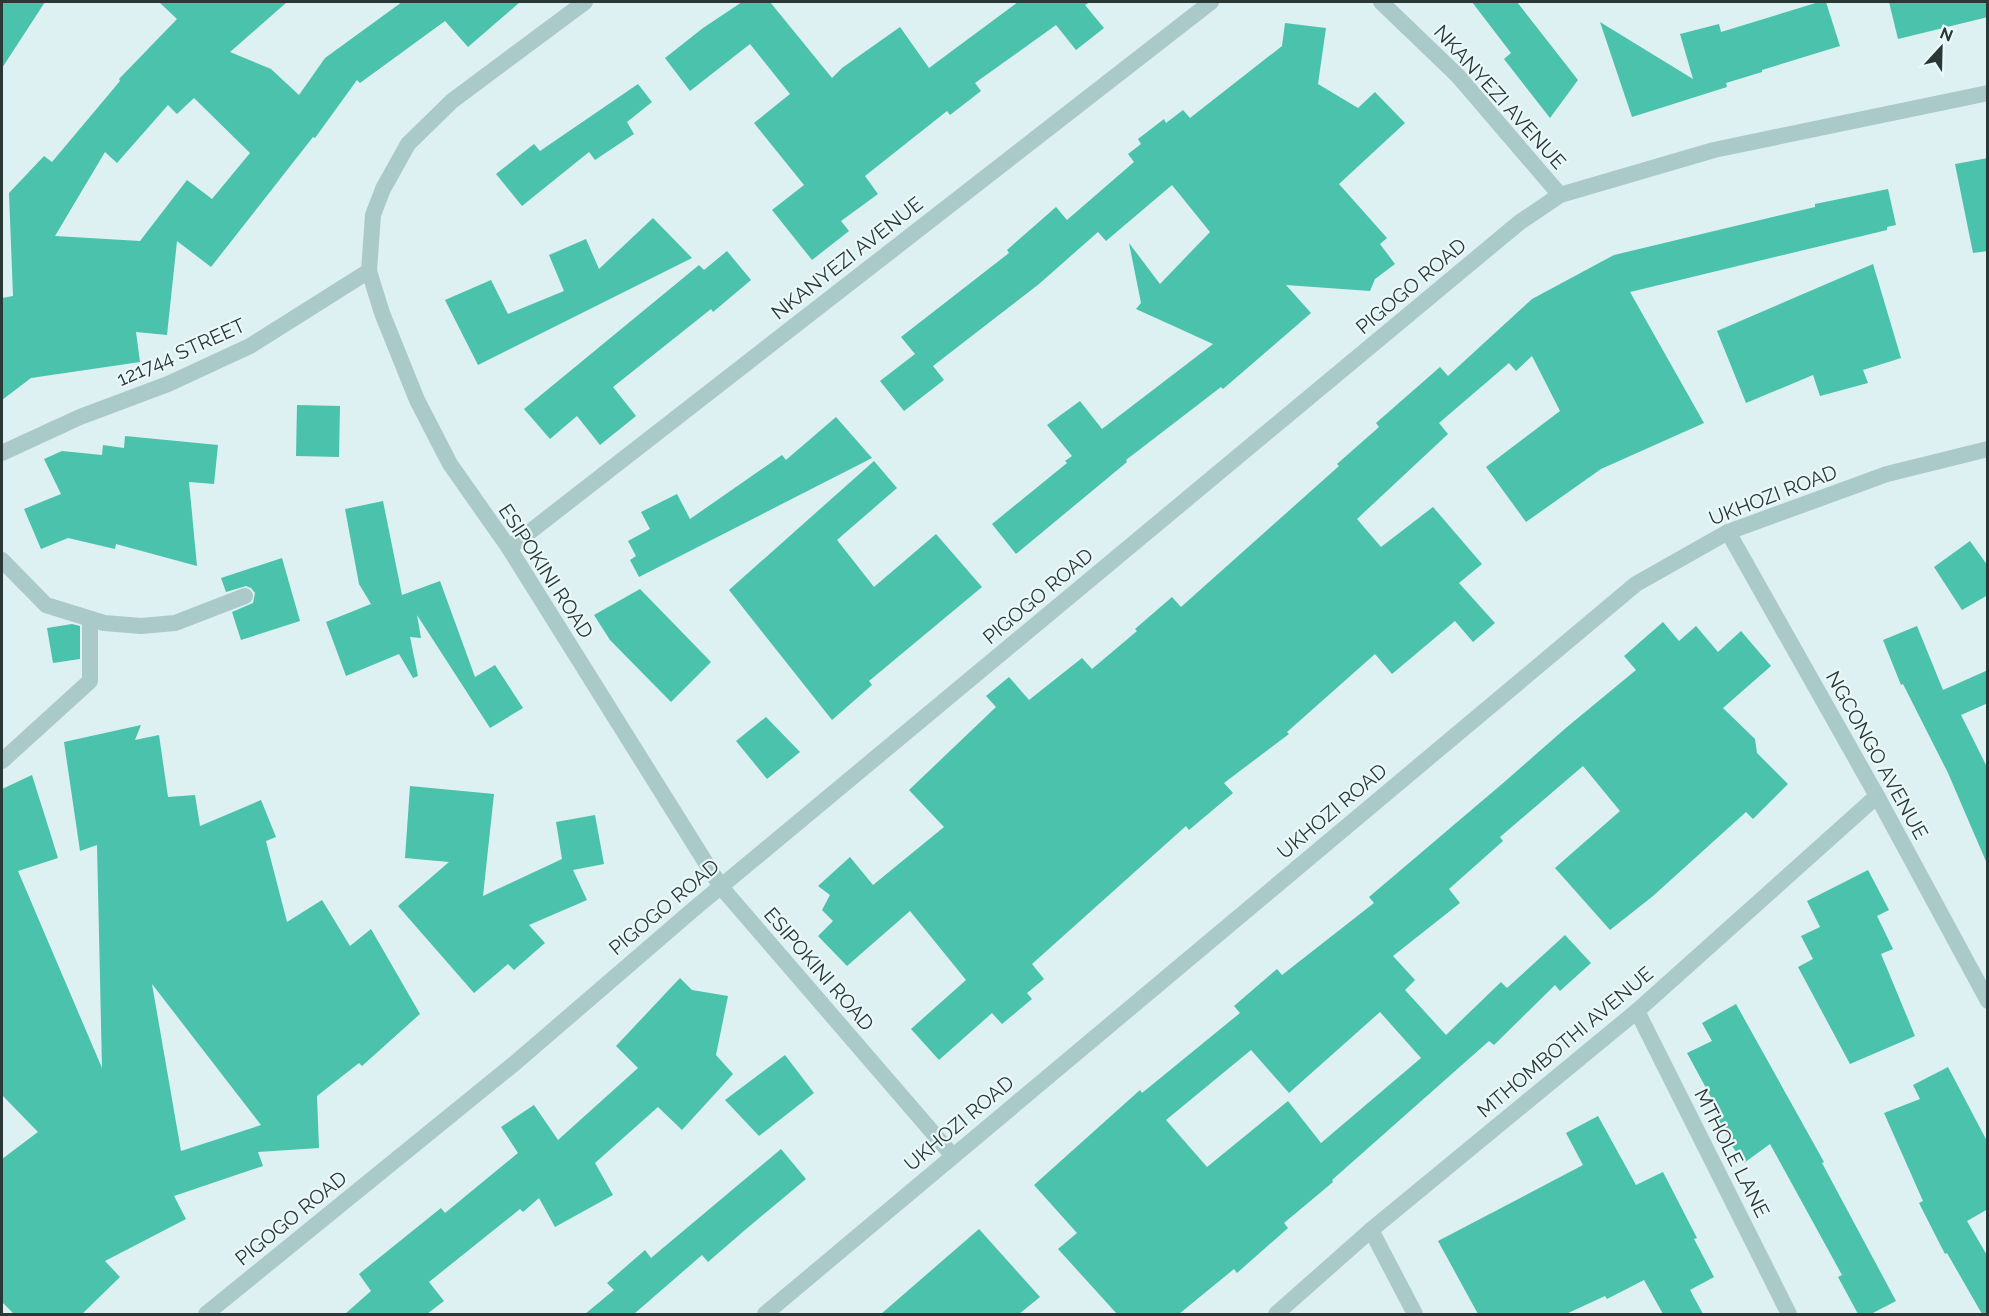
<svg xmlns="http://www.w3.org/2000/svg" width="1989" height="1316" viewBox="0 0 1989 1316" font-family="Raleway,sans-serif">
	<rect width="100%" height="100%" fill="#ddf0f2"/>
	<!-- building -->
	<g fill="#4bc2ab" fill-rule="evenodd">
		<polygon points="2,2 45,2 2,68"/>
		<path d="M159,2H287L230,52L271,69L299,95L325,58L402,2H520L468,47L445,21L360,83L357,80L315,138L313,137L211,267L177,241L167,335L136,332L140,362L31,378L2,400V298L13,296L9,193L44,156L52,162L120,81L119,79L177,19ZM194,98L250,153L212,199L187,180L140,241L55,236L105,152L117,163L168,105L177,114Z"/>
		<polygon points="742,2 770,2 832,78 842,68 900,27 929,68 1018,2 1090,2 1085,5 1104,28 1076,50 1056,25 975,83 981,91 950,115 947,111 865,176 878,194 841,221 849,231 812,260 772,210 804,185 754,123 790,94 750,44 690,91 665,58 703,28"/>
		<polygon points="1472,2 1517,2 1578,80 1550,118 1504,59 1511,53"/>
		<polygon points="1819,2 1826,2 1840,46 1762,70 1762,72 1726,83 1727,87 1632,117 1600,22 1693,79 1680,34 1719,24 1721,32"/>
		<polygon points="1889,2 1988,2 1988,17 1898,39"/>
		<polygon points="1285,23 1326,28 1318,84 1358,108 1375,92 1405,123 1339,184 1387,238 1380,244 1395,264 1375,279 1370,291 1286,285 1311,313 1223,389 1221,387 1126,460 1127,462 1016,554 992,524 1067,463 1065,461 1072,456 1047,425 1080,401 1102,429 1213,344 1136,309 1141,303 1129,243 1160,284 1210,232 1172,185 1106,241 1098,232 1039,284 933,366 944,380 904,411 880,381 915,354 901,337 1009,253 1007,250 1056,207 1067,220 1134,162 1128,154 1141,144 1138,139 1164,119 1166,123 1183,110 1190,118 1282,46"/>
		<polygon points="638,84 652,102 627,122 634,134 595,160 589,152 522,206 496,174 534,144 540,151"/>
		<polygon points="1988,158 1988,251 1973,253 1955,164"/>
		<polygon points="1888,189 1896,225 1887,227 1887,230 1630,292 1704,423 1601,469 1526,522 1486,467 1560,411 1532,356 1516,371 1509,363 1439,423 1448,434 1357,519 1381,547 1433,507 1482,564 1459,583 1495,623 1473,642 1455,621 1392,674 1375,654 1287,732 1289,734 1224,783 1233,793 1189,830 1186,826 1032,964 1044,979 1027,993 1032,999 1002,1024 992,1013 939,1060 911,1029 966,980 910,911 847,966 818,936 833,921 822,910 830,895 818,886 850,857 873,885 944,827 909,790 996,707 986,696 1009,677 1029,700 1082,658 1092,669 1137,631 1135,629 1172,597 1181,607 1339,466 1337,464 1379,427 1376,423 1440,367 1448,376 1532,299 1614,255 1815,207 1815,204"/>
		<polygon points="653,218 692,258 478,365 445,300 491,280 508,314 564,291 549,255 586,239 599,269"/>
		<polygon points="727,251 751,280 713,312 711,309 613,387 636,416 600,445 577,416 550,439 524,409 699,265 704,270"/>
		<polygon points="1873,264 1901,358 1863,370 1868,383 1820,396 1813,375 1746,403 1717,331"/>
		<polygon points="297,405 340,406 339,457 296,456"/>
		<polygon points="836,417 872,458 639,577 630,560 636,556 628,541 650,529 641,512 677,494 690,519 782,455 786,460"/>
		<polygon points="125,436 218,445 214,484 189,482 197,566 116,544 115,549 68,538 41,549 24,509 61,494 44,459 62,451 102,455 103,445 124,448"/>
		<polygon points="874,461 897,488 837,540 874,587 936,534 982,587 869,681 872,685 832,720 729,590"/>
		<polygon points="383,501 402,595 440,581 475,677 495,665 523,708 490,728 417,615 421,638 410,637 418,676 413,678 399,654 346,676 326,622 371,604 359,584 345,509"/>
		<polygon points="1970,541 1988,566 1988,595 1962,610 1934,567"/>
		<polygon points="282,558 300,621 241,640 232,612 253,603 255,593 251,588 246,586 226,592 221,578"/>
		<polygon points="640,589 711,662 671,702 610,640 594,615"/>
		<path d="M1663,622L1679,641L1696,626L1718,652L1741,631L1771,666L1723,708L1755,739L1757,753L1788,784L1753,819L1746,812L1653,896L1610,930L1555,868L1620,811L1583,766L1500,837L1503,841L1449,889L1460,903L1393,956L1415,980L1405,990L1446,1035L1501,982L1507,988L1565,935L1591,963L1560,991L1555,985L1494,1045L1489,1041L1332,1180L1333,1182L1284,1223L1288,1228L1237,1273L1234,1269L1179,1314H1117L1058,1249L1077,1233L1034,1185L1140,1090L1142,1093L1240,1013L1234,1006L1277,969L1282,975L1374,903L1369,897L1502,784L1567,727L1636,670L1624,656ZM1380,1012L1421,1058L1321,1143L1288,1101L1207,1167L1166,1120L1251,1050L1289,1093Z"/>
		<polygon points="72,624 80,626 80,659 53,663 47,628"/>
		<polygon points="1917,626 1943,690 1988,670 1988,703 1961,715 1988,769 1988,866 1948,773 1903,684 1901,685 1883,640"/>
		<polygon points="766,717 800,752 767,779 736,741"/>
		<path d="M141,725L135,740L159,735L168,797L195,795L200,826L261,800L276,837L266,841L287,922L322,900L350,946L371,929L420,1014L362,1066L359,1063L317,1096L319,1148L258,1152L263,1166L174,1196L186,1219L105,1261L120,1277L82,1314H14L2,1302V1159L38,1132L2,1095V789L32,775L58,858L18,871L102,1068L97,845L80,851L64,742ZM152,984L261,1125L181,1151Z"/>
		<polygon points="410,786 494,794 483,896 562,859 556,822 595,815 604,864 573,870 587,900 529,925 545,943 514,970 508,964 474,993 398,906 449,862 405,858"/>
		<polygon points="1868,870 1889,910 1877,916 1893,949 1881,954 1915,1036 1850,1064 1798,967 1813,959 1801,936 1820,927 1807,901"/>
		<polygon points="680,978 692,990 728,996 716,1055 733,1074 682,1130 658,1107 595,1163 613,1195 555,1227 539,1198 523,1212 520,1209 429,1282 444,1301 427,1314 345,1314 371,1291 359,1274 441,1208 445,1213 518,1153 501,1127 534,1105 558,1140 638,1068 616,1046"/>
		<polygon points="1736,1004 1824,1162 1822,1163 1896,1301 1871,1314 1858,1314 1838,1277 1842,1275 1770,1144 1744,1163 1732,1146 1714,1110 1717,1108 1687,1053 1712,1041 1702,1023"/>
		<polygon points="785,1055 814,1093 759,1136 725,1100"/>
		<polygon points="1948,1067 1988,1143 1988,1209 1967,1221 1988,1257 1988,1314 1982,1314 1947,1253 1945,1254 1919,1203 1923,1201 1884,1113 1920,1099 1913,1085"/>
		<polygon points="1598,1116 1636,1185 1663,1172 1697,1238 1694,1239 1714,1277 1690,1290 1703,1314 1663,1314 1644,1280 1607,1299 1605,1296 1566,1314 1478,1314 1438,1241 1583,1165 1566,1133"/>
		<polygon points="781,1149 806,1179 745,1230 708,1262 702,1255 634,1314 585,1314 614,1290 607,1283 645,1250 651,1258"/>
		<polygon points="979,1229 1040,1297 1019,1314 881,1314"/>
	</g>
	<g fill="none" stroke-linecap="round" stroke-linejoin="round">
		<!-- minor -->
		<g stroke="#aac9c9" stroke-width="16">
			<polyline points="585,2 452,101 408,144 383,189 373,215 369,271 382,313 417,400 450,464 509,548 721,887 953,1156"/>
			<polyline points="1381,2 1458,76 1560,195"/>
			<polyline points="2,453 80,417 168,384 250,346 369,271"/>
			<polyline points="1728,532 1877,796 1988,1001"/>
			<polyline points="509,548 1211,2"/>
			<polyline points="2,560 46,605 104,623 141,626 175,623 245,596"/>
			<polyline points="2,761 90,681 90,619"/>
			<polyline points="1637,1011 1789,1314"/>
			<polyline points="1371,1230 1415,1314"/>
			<polyline points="206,1314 515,1063 695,908 1520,222 1560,195 1714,150 1988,93"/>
			<polyline points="765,1314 1636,584 1728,532 1887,474 1988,449"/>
			<polyline points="1276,1314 1371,1230 1637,1011 1877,796"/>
		</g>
	</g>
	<g text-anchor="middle" stroke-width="4.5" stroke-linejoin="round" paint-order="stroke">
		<!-- street labels -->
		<g font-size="20" fill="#293735" stroke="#eaf8f9">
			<text transform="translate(1500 97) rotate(48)" y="7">NKANYEZI AVENUE</text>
			<text transform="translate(847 258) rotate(-38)" y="7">NKANYEZI AVENUE</text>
			<text transform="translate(1411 286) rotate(-40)" y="7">PIGOGO ROAD</text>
			<text transform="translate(181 352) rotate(-24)" y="7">121744 STREET</text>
			<text transform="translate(1773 495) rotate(-21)" y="7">UKHOZI ROAD</text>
			<text transform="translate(546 571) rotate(57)" y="7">ESIPOKINI ROAD</text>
			<text transform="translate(1038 596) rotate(-40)" y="7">PIGOGO ROAD</text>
			<text transform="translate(1877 755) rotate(61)" y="7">NGCONGO AVENUE</text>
			<text transform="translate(1332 811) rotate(-40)" y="7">UKHOZI ROAD</text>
			<text transform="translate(664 907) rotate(-40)" y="7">PIGOGO ROAD</text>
			<text transform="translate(819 969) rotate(49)" y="7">ESIPOKINI ROAD</text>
			<text transform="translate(1565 1042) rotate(-40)" y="7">MTHOMBOTHI AVENUE</text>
			<text transform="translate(959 1123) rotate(-40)" y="7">UKHOZI ROAD</text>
			<text transform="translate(1732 1153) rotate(63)" y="7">MTHOLE LANE</text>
			<text transform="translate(291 1218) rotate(-39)" y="7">PIGOGO ROAD</text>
		</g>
	</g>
	<!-- border -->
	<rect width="1989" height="1316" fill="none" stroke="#293735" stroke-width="6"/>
	<!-- north arrow -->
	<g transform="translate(1941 48) rotate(22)" stroke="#eaf8f9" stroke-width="4.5" paint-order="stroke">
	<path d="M0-4.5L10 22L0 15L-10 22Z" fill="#293735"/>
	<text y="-9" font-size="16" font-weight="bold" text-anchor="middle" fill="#293735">N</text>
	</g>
</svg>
